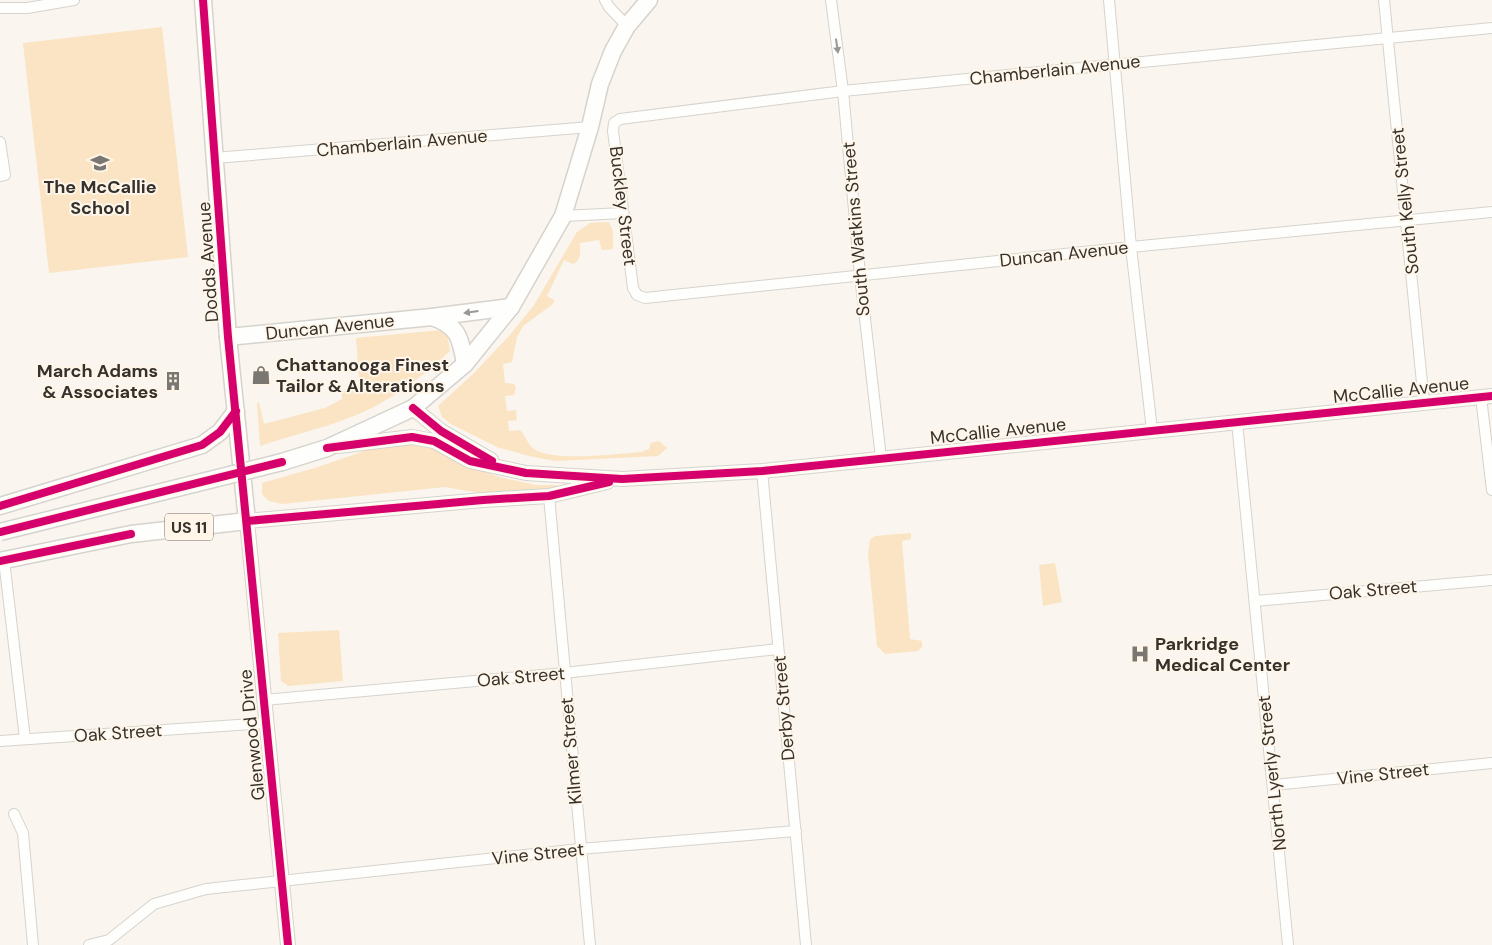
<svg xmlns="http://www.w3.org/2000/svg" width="1492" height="945" viewBox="0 0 1492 945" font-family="'DM Sans',sans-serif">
	<rect width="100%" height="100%" fill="#faf5ee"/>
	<!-- green -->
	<g fill="#fae4c3">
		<polygon points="162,27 188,257 49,273 23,43"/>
		<path d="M609,222L613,231V249L602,250L599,240L580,243C580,252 582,259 573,264L564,260L547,296L554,300L553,304L523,326L517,337L512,362L503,364L505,383L514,384L516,388L514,395L505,396L507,411L516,410L517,420L508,421L509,431L520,430C526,436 527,444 534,449C553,462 616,454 641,452L649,449L651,443L659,441L667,448L658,456L555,461L529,456L497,447L451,424L442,417L438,406L473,374L510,335L534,305L577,232L590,223Z"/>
		<path d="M442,330L447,334L450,351C430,370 409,386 386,400C349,423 301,432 260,446L257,402L259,403L264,424L325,408L342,399V391H360L356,338Z"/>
		<polygon points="400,442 440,449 475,468 499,477 536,485 557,485 559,489 506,494 474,492 445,487 282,504 269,501 262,494 262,483 318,467 376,447"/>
		<polygon points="911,533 911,539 902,541 910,639 922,641 922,647 918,651 885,654 877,646 868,554 870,540 875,536"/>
		<polygon points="1055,563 1062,602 1043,606 1039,565"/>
		<polygon points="339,630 343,681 288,686 281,681 278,633"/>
	</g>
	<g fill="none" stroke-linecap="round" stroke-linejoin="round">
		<!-- street casing -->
		<g stroke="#d6d3cd" stroke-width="12">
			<g id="street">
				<polyline points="605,0 609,7 627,26"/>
				<polyline points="831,0 843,91 860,275 881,458"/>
				<polyline points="1109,0 1131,247 1152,430"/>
				<polyline points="1384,0 1424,403"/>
				<polyline points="0,8 27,8 74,0"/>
				<polyline points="1492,28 843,91 620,119 614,123 613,131 633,288 637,295 645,298 1131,247 1492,212"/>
				<polyline points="0,142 5,175 0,176"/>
				<polyline points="215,158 590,127"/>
				<polyline points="563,216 623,213"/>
				<polyline points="1481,397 1492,490"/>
				<polyline points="1237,422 1288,945"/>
				<polyline points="762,471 806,945"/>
				<polyline points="549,496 590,945"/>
				<polyline points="4,560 25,739"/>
				<polyline points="1255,601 1492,580"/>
				<polyline points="264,700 564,673 778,649"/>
				<polyline points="0,741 266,723"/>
				<polyline points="1274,785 1492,763"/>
				<polyline points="14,814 23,833 33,945"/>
				<polyline points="89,945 109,940 154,904 206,889 580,849 796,831"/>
			</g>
		</g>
		<!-- secondary casing -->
		<g stroke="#d6d3cd" stroke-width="16">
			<g id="secondary">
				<polyline points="413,408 441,431 491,460"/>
				<polyline points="338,446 412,437 434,441 470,461 526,473 622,479 762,471 1492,396"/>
				<polyline points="288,945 247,521 483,500 549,496 607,482"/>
			</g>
		</g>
		<!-- primary casing -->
		<g stroke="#d6d3cd" stroke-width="19">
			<g id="primary">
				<path d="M432,317C458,325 461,339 465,364"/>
				<polyline points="228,337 432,317 511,307"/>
				<polyline points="282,462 327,448 413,408 465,364 511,307 563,216 590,127 600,84 613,51 627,26 649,0"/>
				<polyline points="0,506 202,445 220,432 236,411"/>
				<polyline points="0,561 131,534 247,521 228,337 203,0"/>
			</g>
		</g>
		<!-- street -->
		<use href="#street" stroke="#fefefc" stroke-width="10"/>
		<!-- secondary -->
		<use href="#secondary" stroke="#fefefc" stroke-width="14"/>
		<!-- primary -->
		<use href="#primary" stroke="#fefefc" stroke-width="16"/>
		<!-- primary-bridge casing -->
		<g stroke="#d6d3cd" stroke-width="19" stroke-linecap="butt">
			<polyline id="primary-bridge" points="0,532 282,462"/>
		</g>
		<!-- primary-bridge -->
		<use href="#primary-bridge" stroke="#fefefc" stroke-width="16"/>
		<!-- cycleway casing -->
		<g stroke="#fff6e9" stroke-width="11">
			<g id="cycleway">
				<polyline points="203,0 228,337 288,945"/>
				<polyline points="413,408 441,431 492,461"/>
				<polyline points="327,448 412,437 434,441 470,461 526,473 622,479 762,471 1492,396"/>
				<polyline points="0,506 202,445 220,432 236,411"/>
				<polyline points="247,521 483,500 549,496 609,482"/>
				<polyline points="0,532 282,462"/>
				<polyline points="0,561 131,534"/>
			</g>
		</g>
		<!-- cycleway -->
		<use href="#cycleway" stroke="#d6006c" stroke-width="8"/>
	</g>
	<!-- one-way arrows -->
	<defs><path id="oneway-solid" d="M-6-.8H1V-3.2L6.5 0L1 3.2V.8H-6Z" transform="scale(1.25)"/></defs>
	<g fill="#9a9894">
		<use href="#oneway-solid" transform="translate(837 46) rotate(82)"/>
		<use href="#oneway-solid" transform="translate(471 312) rotate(172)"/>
	</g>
	<!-- icons -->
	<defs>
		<g id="school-bare" transform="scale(1.5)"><path d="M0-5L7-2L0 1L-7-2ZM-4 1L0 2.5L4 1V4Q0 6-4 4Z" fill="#7a7671" stroke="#fff6e9" stroke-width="2.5" paint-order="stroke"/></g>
		<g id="shop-bare" transform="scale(1.5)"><path d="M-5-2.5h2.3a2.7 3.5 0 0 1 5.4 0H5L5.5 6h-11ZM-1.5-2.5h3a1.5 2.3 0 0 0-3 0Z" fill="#7a7671" stroke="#fff6e9" stroke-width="2.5" paint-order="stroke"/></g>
		<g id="building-bare" transform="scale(1.5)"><path d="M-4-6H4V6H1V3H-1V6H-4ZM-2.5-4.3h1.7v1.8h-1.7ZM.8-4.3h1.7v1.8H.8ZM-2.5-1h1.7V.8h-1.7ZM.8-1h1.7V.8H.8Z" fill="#7a7671" stroke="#fff6e9" stroke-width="2.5" paint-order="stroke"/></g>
		<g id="hospital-bare" transform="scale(1.5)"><path d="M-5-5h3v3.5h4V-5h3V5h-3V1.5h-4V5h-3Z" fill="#7a7671" stroke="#fff6e9" stroke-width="2.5" paint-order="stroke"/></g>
	</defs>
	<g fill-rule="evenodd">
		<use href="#school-bare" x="100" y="163"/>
		<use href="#shop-bare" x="261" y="375"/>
		<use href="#building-bare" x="173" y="381"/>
		<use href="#hospital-bare" x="1140" y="654"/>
	</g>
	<g text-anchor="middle" stroke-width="4" stroke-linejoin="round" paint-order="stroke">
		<!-- shield labels -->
		<rect fill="#fff6e9" stroke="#726d65" stroke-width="1" x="165" y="513.5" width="48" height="27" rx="4"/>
		<g font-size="16" font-weight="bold" fill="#35322d">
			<text x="189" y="533">US 11</text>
		</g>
		<!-- street labels -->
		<g font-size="18" fill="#35322d" stroke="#fff6e9">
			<text transform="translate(1055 70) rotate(-6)" y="6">Chamberlain Avenue</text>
			<text transform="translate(402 143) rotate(-5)" y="6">Chamberlain Avenue</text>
			<text transform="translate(1405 201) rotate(-96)" y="6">South Kelly Street</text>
			<text transform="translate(623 206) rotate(83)" y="6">Buckley Street</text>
			<text transform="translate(856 229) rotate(-95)" y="6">South Watkins Street</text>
			<text transform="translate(1064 254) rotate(-6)" y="6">Duncan Avenue</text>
			<text transform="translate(208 262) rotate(-94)" y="6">Dodds Avenue</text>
			<text transform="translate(330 327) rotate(-6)" y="6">Duncan Avenue</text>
			<text transform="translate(1401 390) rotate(-6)" y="6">McCallie Avenue</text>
			<text transform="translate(998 431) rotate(-6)" y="6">McCallie Avenue</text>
			<text transform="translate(1373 590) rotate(-5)" y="6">Oak Street</text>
			<text transform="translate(521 677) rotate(-5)" y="6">Oak Street</text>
			<text transform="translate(784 708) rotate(-95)" y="6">Derby Street</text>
			<text transform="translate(118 733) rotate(-4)" y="6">Oak Street</text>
			<text transform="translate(252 735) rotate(-96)" y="6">Glenwood Drive</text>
			<text transform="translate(571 751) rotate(-95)" y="6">Kilmer Street</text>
			<text transform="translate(1272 773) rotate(-96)" y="6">North Lyerly Street</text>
			<text transform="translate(1383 774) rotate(-6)" y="6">Vine Street</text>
			<text transform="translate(538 854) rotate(-6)" y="6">Vine Street</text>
		</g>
		<!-- poi labels -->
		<g font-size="18" font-weight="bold" fill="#35322d" stroke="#fff6e9" text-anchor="start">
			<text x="100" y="193" text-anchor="middle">The McCallie<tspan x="100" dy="21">School</tspan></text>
			<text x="276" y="371">Chattanooga Finest<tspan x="276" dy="21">Tailor &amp; Alterations</tspan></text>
			<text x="158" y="377" text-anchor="end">March Adams<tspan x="158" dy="21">&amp; Associates</tspan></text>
			<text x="1155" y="650">Parkridge<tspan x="1155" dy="21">Medical Center</tspan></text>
		</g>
	</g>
</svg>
